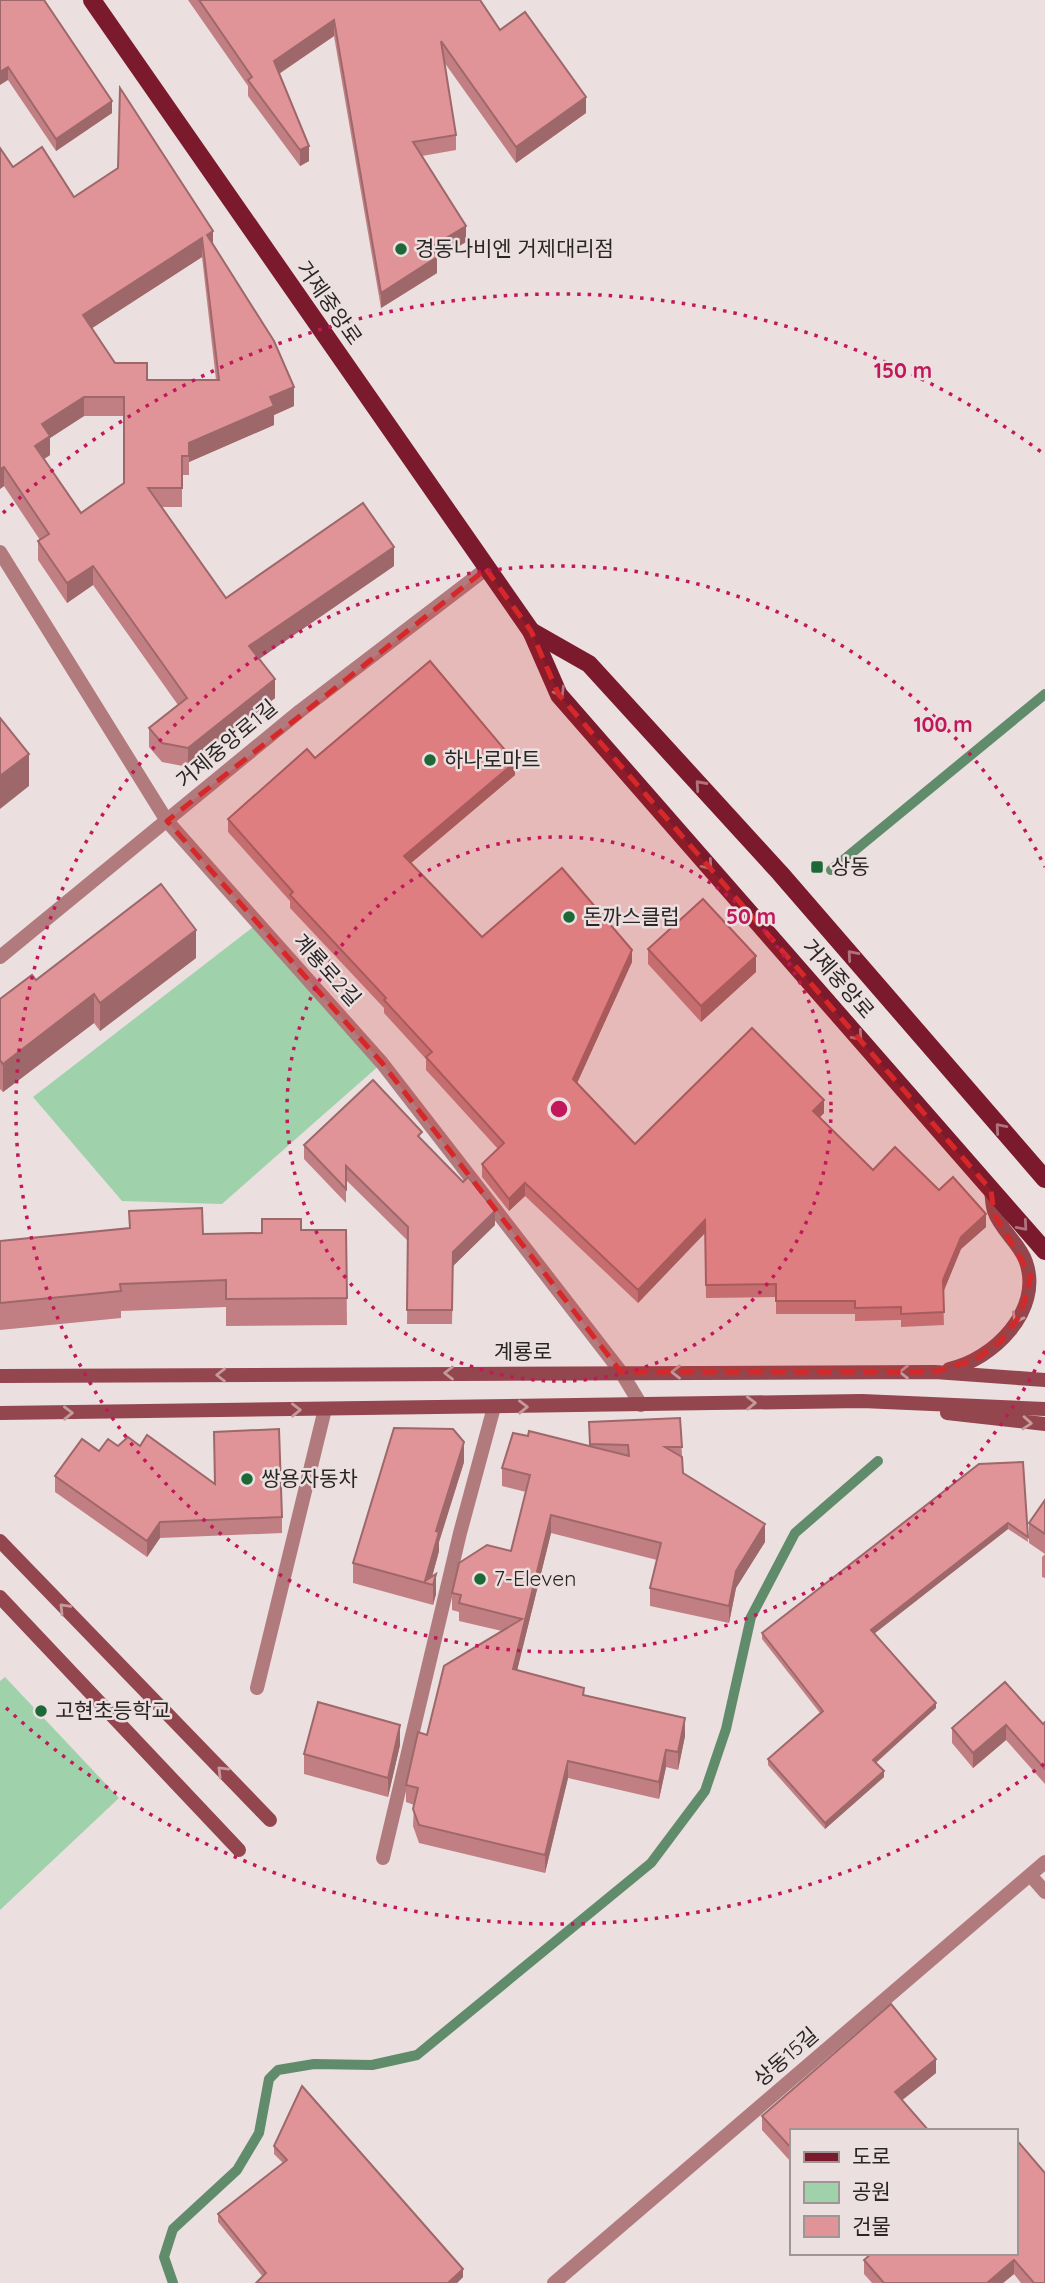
<svg xmlns="http://www.w3.org/2000/svg" width="1045" height="2283" viewBox="0 0 1045 2283" font-family="Quicksand,'Noto Sans KR',sans-serif">
	<rect width="100%" height="100%" fill="#ecdfdf"/>
	<!-- green -->
	<g fill="#9fd2ab">
		<polygon points="257,924 382,1063 222,1204 122,1201 33,1097"/>
		<polygon points="5,1677 119,1798 0,1910 0,1681"/>
	</g>
	<g fill="none" stroke-linecap="round" stroke-linejoin="round">
		<!-- stream -->
		<g stroke="#618c6b" stroke-width="10">
			<polyline points="831,870 1045,694"/>
			<polyline points="173,2283 164,2257 173,2229 237,2170 259,2133 269,2079 278,2070 314,2064 372,2065 417,2055 651,1863 705,1791 726,1729 751,1617 795,1533 878,1461"/>
		</g>
		<!-- lane -->
		<polyline stroke="#b17a7d" stroke-width="14" points="1031,1876 1045,1892"/>
		<!-- street -->
		<g stroke="#b17a7d" stroke-width="14">
			<polyline points="0,552 167,821 382,1063 621,1372 641,1405"/>
			<polyline points="0,957 300,711 486,569"/>
			<polyline points="257,1688 325,1409"/>
			<polyline points="383,1858 460,1533 494,1407"/>
			<polyline points="554,2283 1045,1862"/>
		</g>
		<!-- secondary -->
		<g stroke="#93464d" stroke-width="14">
			<path d="M949,1369C993,1360 1043,1310 1026,1262C1020,1243 1000,1230 994,1211C992,1205 992,1197 991,1190"/>
			<polyline points="0,1376 935,1372 1045,1380"/>
			<polyline points="0,1413 862,1401 1045,1409"/>
			<polyline points="947,1413 1045,1424"/>
			<polyline points="0,1541 270,1820"/>
			<polyline points="0,1597 239,1850"/>
		</g>
		<!-- primary -->
		<g stroke="#7b1a2c" stroke-width="18">
			<polyline points="92,0 531,631 559,695 1045,1251"/>
			<polyline points="531,631 589,664 780,873 1045,1179"/>
		</g>
	</g>
	<!-- wall -->
	<g fill="#c27f83" fill-rule="evenodd">
		<polygon points="0,0 112,113 56,151 8,80"/>
		<polygon points="188,0 480,0 500,30 586,113 516,163 444,62 456,135 456,150 422,156 466,242 437,259 437,273 381,308 334,36 279,74 309,161 300,166 248,96 248,86"/>
		<path d="M13,167L74,197L213,245L294,406L274,415V425L189,462V475H182V507H162L226,598L394,566L259,659L275,698L188,767L162,762L149,747V728L178,705L93,585L67,603L38,560V541L40,540L4,486L0,489ZM202,257L216,380H147L115,363L92,328ZM84,416H124V483L81,513L44,459L50,455V438Z"/>
		<polygon points="315,758 515,775 411,863 482,937 632,962 577,1083 635,1144 824,1113 820,1117 873,1170 939,1190 986,1227 961,1249 943,1292 944,1325 901,1327 901,1320 855,1321 855,1314 776,1314 776,1297 706,1298 705,1233 638,1303 525,1196 509,1211 482,1177 482,1164 498,1149 426,1070 426,1059 384,1013 384,1008 290,908 290,901 228,832 228,819"/>
		<polygon points="648,949 756,972 701,1022 648,964"/>
		<polygon points="196,958 100,1031 94,1023 3,1092 0,1089 0,999 36,980"/>
		<polygon points="422,1141 495,1225 453,1266 452,1324 407,1324 408,1241 346,1180 346,1203 304,1159 304,1145"/>
		<polygon points="129,1211 203,1234 346,1230 347,1325 226,1326 226,1307 121,1311 121,1318 0,1330 0,1241 129,1228"/>
		<polygon points="680,1418 683,1473 765,1542 736,1588 729,1623 650,1606 650,1588 657,1560 551,1533 517,1670 584,1695 685,1736 678,1770 666,1767 659,1799 568,1778 545,1873 419,1843 413,1826 414,1805 406,1802 406,1785 427,1735 502,1631 459,1621 459,1612 452,1610 452,1593 511,1551 526,1492 502,1486 502,1468 528,1436 589,1446 589,1422"/>
		<polygon points="118,1446 140,1446 282,1517 282,1533 160,1538 147,1557 55,1492 55,1476 99,1451"/>
		<polygon points="464,1462 439,1542 439,1551 432,1577 436,1594 433,1605 353,1583 353,1563"/>
		<polygon points="1023,1462 1028,1542 1008,1529 874,1634 936,1708 876,1763 884,1777 825,1829 768,1765 768,1759 820,1713 762,1639 762,1633"/>
		<polygon points="1045,1500 1045,1578 1042,1577 1042,1557 1045,1554 1029,1543 1029,1523"/>
		<polygon points="1005,1682 1043,1724 1045,1722 1045,1784 1006,1740 973,1768 952,1743 952,1728"/>
		<polygon points="400,1745 388,1797 304,1774 304,1754"/>
		<polygon points="936,2073 902,2100 791,2131 791,2162 762,2130 762,2116"/>
		<polygon points="274,2146 463,2277 457,2283 256,2283 263,2277 218,2222 218,2214 283,2163 274,2154"/>
		<polygon points="865,2253 1015,2253 1045,2283 1021,2283 1014,2274 1003,2283 872,2283 864,2274 864,2260 868,2257"/>
	</g>
	<!-- shaded-wall -->
	<g fill="#9e686a">
		<polygon points="334,20 334,36 274,77 274,61"/>
		<polygon points="8,67 8,80 0,85 0,72"/>
		<polygon points="586,97 586,113 516,163 516,147"/>
		<polygon points="112,101 112,113 56,151 56,139"/>
		<polygon points="309,146 309,161 300,166 300,150"/>
		<polygon points="466,226 466,242 437,259 437,273 381,308 381,293 431,247"/>
		<polygon points="213,231 213,250 207,235"/>
		<polygon points="202,238 202,257 83,334 83,315"/>
		<polygon points="294,387 294,406 274,415 274,425 189,462 189,443 270,397"/>
		<polygon points="84,397 84,416 50,438 50,455 35,465 35,446 42,424"/>
		<polygon points="4,467 4,486 0,489 0,469"/>
		<polygon points="394,547 394,566 249,666 249,646"/>
		<polygon points="93,566 93,585 67,603 67,583"/>
		<polygon points="275,679 275,698 188,767 188,748"/>
		<polygon points="29,754 29,786 0,809 0,776"/>
		<polygon points="515,762 515,775 404,869 404,856"/>
		<polygon points="196,930 196,958 100,1031 100,1003"/>
		<polygon points="632,950 632,962 573,1092 573,1079"/>
		<polygon points="756,956 756,972 701,1022 701,1006"/>
		<polygon points="94,994 94,1023 3,1092 3,1064"/>
		<polygon points="824,1100 824,1113 813,1124 813,1111"/>
		<polygon points="525,1183 525,1196 509,1211 509,1199"/>
		<polygon points="495,1211 495,1225 453,1266 452,1324 453,1252"/>
		<polygon points="986,1214 986,1227 961,1249 943,1293 943,1280 961,1237"/>
		<polygon points="705,1220 705,1233 638,1303 638,1290"/>
		<polygon points="464,1442 464,1462 439,1542 439,1551 430,1584 425,1583 436,1531"/>
		<polygon points="551,1515 551,1533 513,1687 513,1669"/>
		<polygon points="160,1522 160,1538 147,1557 147,1541"/>
		<polygon points="1008,1523 1008,1529 871,1636 871,1630"/>
		<polygon points="765,1524 765,1542 736,1588 729,1623 729,1606 736,1571"/>
		<polygon points="436,1574 436,1594 433,1605 433,1585"/>
		<polygon points="936,1703 936,1708 873,1765 873,1760"/>
		<polygon points="685,1718 685,1736 678,1770 678,1752"/>
		<polygon points="400,1725 400,1745 388,1797 388,1778"/>
		<polygon points="1006,1725 1006,1740 973,1768 973,1753"/>
		<polygon points="666,1750 666,1767 659,1799 659,1782"/>
		<polygon points="568,1761 568,1778 545,1873 545,1855"/>
		<polygon points="884,1771 884,1777 825,1829 825,1823"/>
		<polygon points="936,2059 936,2073 895,2106 895,2092"/>
		<polygon points="1014,2260 1014,2274 1003,2283 987,2283"/>
		<polygon points="463,2269 463,2277 457,2283 448,2283"/>
	</g>
	<!-- building -->
	<g fill="#e19498" stroke="#9e686a" stroke-width="2" fill-rule="evenodd">
		<polygon points="0,0 44,0 112,101 56,139 8,67 0,72"/>
		<polygon points="199,0 480,0 500,30 525,12 586,97 516,147 441,41 456,135 413,142 466,226 431,247 437,257 381,293 334,20 274,61 309,146 300,150 248,80 252,77"/>
		<path d="M120,88L213,231L207,235L274,341L294,387L270,397L274,406L189,443V456H182V488H148L226,598L363,503L394,547L249,646L275,679L188,748L162,743L149,728L187,698L93,566L67,583L38,541L49,534L4,467L0,469V148L13,167L42,147L74,197L118,168ZM202,238L219,380H147V363H115L83,315ZM84,397H124V483L81,513L35,446L50,436L42,424Z"/>
		<polygon points="430,661 515,762 404,856 482,937 562,868 632,950 573,1079 635,1144 752,1028 824,1100 813,1111 873,1170 895,1147 939,1190 953,1177 986,1214 961,1237 943,1280 944,1312 901,1314 901,1307 855,1308 855,1301 776,1301 776,1284 706,1285 705,1220 638,1290 525,1183 509,1199 482,1164 504,1143 426,1057 432,1052 384,1000 386,998 290,895 293,892 228,819 307,749 315,758"/>
		<polygon points="0,718 29,754 0,776"/>
		<polygon points="161,884 196,930 100,1003 94,994 3,1064 0,1060 0,999 32,975 36,980"/>
		<polygon points="703,899 756,956 701,1006 648,949"/>
		<polygon points="373,1080 422,1132 418,1136 463,1182 468,1177 495,1211 453,1252 452,1310 407,1310 408,1227 346,1166 346,1189 304,1145"/>
		<polygon points="202,1208 203,1234 262,1233 262,1219 301,1219 301,1230 346,1230 347,1298 226,1299 226,1280 120,1284 121,1291 0,1303 0,1241 130,1228 129,1211"/>
		<polygon points="680,1418 682,1447 665,1447 682,1457 683,1473 765,1524 736,1571 729,1606 650,1588 661,1543 551,1515 513,1669 584,1688 583,1695 685,1718 678,1752 666,1750 659,1782 568,1761 545,1855 419,1825 413,1809 418,1788 406,1785 418,1732 427,1735 444,1666 522,1619 459,1603 461,1595 452,1593 459,1563 487,1545 511,1551 530,1475 502,1468 513,1433 528,1436 529,1431 629,1456 628,1445 590,1444 589,1422"/>
		<polygon points="394,1428 453,1429 464,1442 436,1531 439,1532 425,1581 436,1574 433,1585 353,1563"/>
		<polygon points="279,1429 282,1517 160,1522 147,1541 55,1476 82,1439 99,1451 108,1439 118,1446 128,1437 140,1446 147,1435 215,1484 214,1432"/>
		<polygon points="1023,1462 1028,1537 1008,1523 871,1630 936,1703 873,1760 884,1771 825,1823 768,1759 823,1711 762,1633 979,1464"/>
		<polygon points="1045,1500 1045,1534 1029,1523"/>
		<polygon points="1005,1682 1043,1724 1045,1722 1045,1769 1006,1725 973,1753 952,1728"/>
		<polygon points="318,1702 400,1725 388,1778 304,1754"/>
		<polygon points="891,2004 936,2059 895,2092 929,2131 791,2131 791,2148 762,2116"/>
		<polygon points="302,2086 463,2269 448,2283 256,2283 266,2273 218,2214 287,2160 274,2146"/>
		<polygon points="1015,2138 1045,2173 1045,2283 1034,2283 1014,2260 987,2283 884,2283 864,2260 872,2253 1015,2253"/>
	</g>
	<!-- one-way arrows -->
	<defs><path id="oneway-chevron" d="M-2-3.5L2.5 0L-2 3.5" fill="none" stroke-width="1.6" stroke-linecap="round" stroke-linejoin="round" transform="scale(1.75)"/></defs>
	<g stroke="#ae737d">
		<use href="#oneway-chevron" transform="translate(560 692) rotate(59)"/>
		<use href="#oneway-chevron" transform="translate(700 785) rotate(-132)"/>
		<use href="#oneway-chevron" transform="translate(708 865) rotate(49)"/>
		<use href="#oneway-chevron" transform="translate(852 955) rotate(-131)"/>
		<use href="#oneway-chevron" transform="translate(858 1036) rotate(49)"/>
		<use href="#oneway-chevron" transform="translate(1000 1128) rotate(-131)"/>
		<use href="#oneway-chevron" transform="translate(1023 1226) rotate(49)"/>
	</g>
	<g stroke="#c49a9d">
		<use href="#oneway-chevron" transform="translate(1017 1318) rotate(119)"/>
		<use href="#oneway-chevron" transform="translate(676 1372) rotate(180)"/>
		<use href="#oneway-chevron" transform="translate(904 1372) rotate(180)"/>
		<use href="#oneway-chevron" transform="translate(449 1373) rotate(180)"/>
		<use href="#oneway-chevron" transform="translate(221 1375) rotate(180)"/>
		<use href="#oneway-chevron" transform="translate(751 1403) rotate(-1)"/>
		<use href="#oneway-chevron" transform="translate(523 1407) rotate(-1)"/>
		<use href="#oneway-chevron" transform="translate(296 1410) rotate(-1)"/>
		<use href="#oneway-chevron" transform="translate(68 1413) rotate(-1)"/>
		<use href="#oneway-chevron" transform="translate(1027 1423) rotate(4)"/>
		<use href="#oneway-chevron" transform="translate(64 1608) rotate(-134)"/>
		<use href="#oneway-chevron" transform="translate(222 1771) rotate(-135)"/>
	</g>
	<!-- marked area -->
	<path fill="#d62828" fill-opacity="0.2" stroke="#d62828" stroke-width="5" stroke-dasharray="14 9" stroke-linejoin="round" d="M486,569L531,631L559,695L991,1190L994,1213L1031,1276L1021,1314L1001,1341L977,1359L935,1372H621L382,1063L167,821Z"/>
	<!-- distance rings -->
	<g fill="none" stroke="#c2185b" stroke-width="3.5" stroke-dasharray="3.5 7">
		<circle cx="559" cy="1109" r="272"/>
		<path d="M1045 1351A543 543 0 1 1 1045 867"/>
		<path d="M1044 1764A815 815 0 0 1 3 1705M3 513A815 815 0 0 1 1044 454"/>
	</g>
	<!-- markers -->
	<g fill="#1c6937" stroke="#ecdfdf" stroke-width="2.5">
		<circle cx="401" cy="249" r="7"/>
		<circle cx="430" cy="760" r="7"/>
		<rect x="810" y="860" width="14" height="14" rx="3.5"/>
		<circle cx="569" cy="917" r="7"/>
		<circle cx="247" cy="1479" r="7"/>
		<circle cx="480" cy="1579" r="7"/>
		<circle cx="41" cy="1711" r="7"/>
	</g>
	<g text-anchor="middle" stroke-width="5" stroke-linejoin="round" paint-order="stroke">
		<!-- poi labels -->
		<g font-size="21" fill="#2a2626" stroke="#ecdfdf" text-anchor="start">
			<text x="415" y="256">경동나비엔 거제대리점</text>
			<text x="444" y="767">하나로마트</text>
			<text x="831" y="874">상동</text>
			<text x="583" y="924">돈까스클럽</text>
			<text x="261" y="1486">쌍용자동차</text>
			<text x="494" y="1586">7-Eleven</text>
			<text x="55" y="1718">고현초등학교</text>
		</g>
		<!-- street labels -->
		<g font-size="21" fill="#2a2626" stroke="#ecdfdf">
			<text transform="translate(329 303) rotate(55)" y="7">거제중앙로</text>
			<text transform="translate(227 744) rotate(-40)" y="7">거제중앙로1길</text>
			<text transform="translate(327 970) rotate(48)" y="7">계룡로2길</text>
			<text transform="translate(838 979) rotate(49)" y="7">거제중앙로</text>
			<text x="523" y="1359">계룡로</text>
			<text transform="translate(786 2057) rotate(-41)" y="7">상동15길</text>
		</g>
	</g>
	<circle cx="559" cy="1109" r="10" fill="#c2185b" stroke="#ecdfdf" stroke-width="3.5"/>
	<g font-size="21" text-anchor="middle" font-weight="bold" fill="#c2185b" stroke="#ecdfdf" stroke-width="5" stroke-linejoin="round" paint-order="stroke">
		<text x="903" y="378">150 m</text>
		<text x="943" y="732">100 m</text>
		<text x="751" y="924">50 m</text>
	</g>
	<!-- legend -->
	<rect x="790" y="2129" width="228" height="126" fill="#ecdfdf" stroke="#9e9595" stroke-width="2"/>
	<rect x="804" y="2152" width="35" height="10" fill="#7b1a2c" stroke="#9e9595" stroke-width="2"/>
	<text x="852" y="2164" font-size="21" fill="#2a2626">도로</text>
	<rect x="804" y="2182" width="35" height="21" fill="#9fd2ab" stroke="#9e9595" stroke-width="2"/>
	<text x="852" y="2199" font-size="21" fill="#2a2626">공원</text>
	<rect x="804" y="2216" width="35" height="21" fill="#e19498" stroke="#9e9595" stroke-width="2"/>
	<text x="852" y="2234" font-size="21" fill="#2a2626">건물</text>
</svg>
